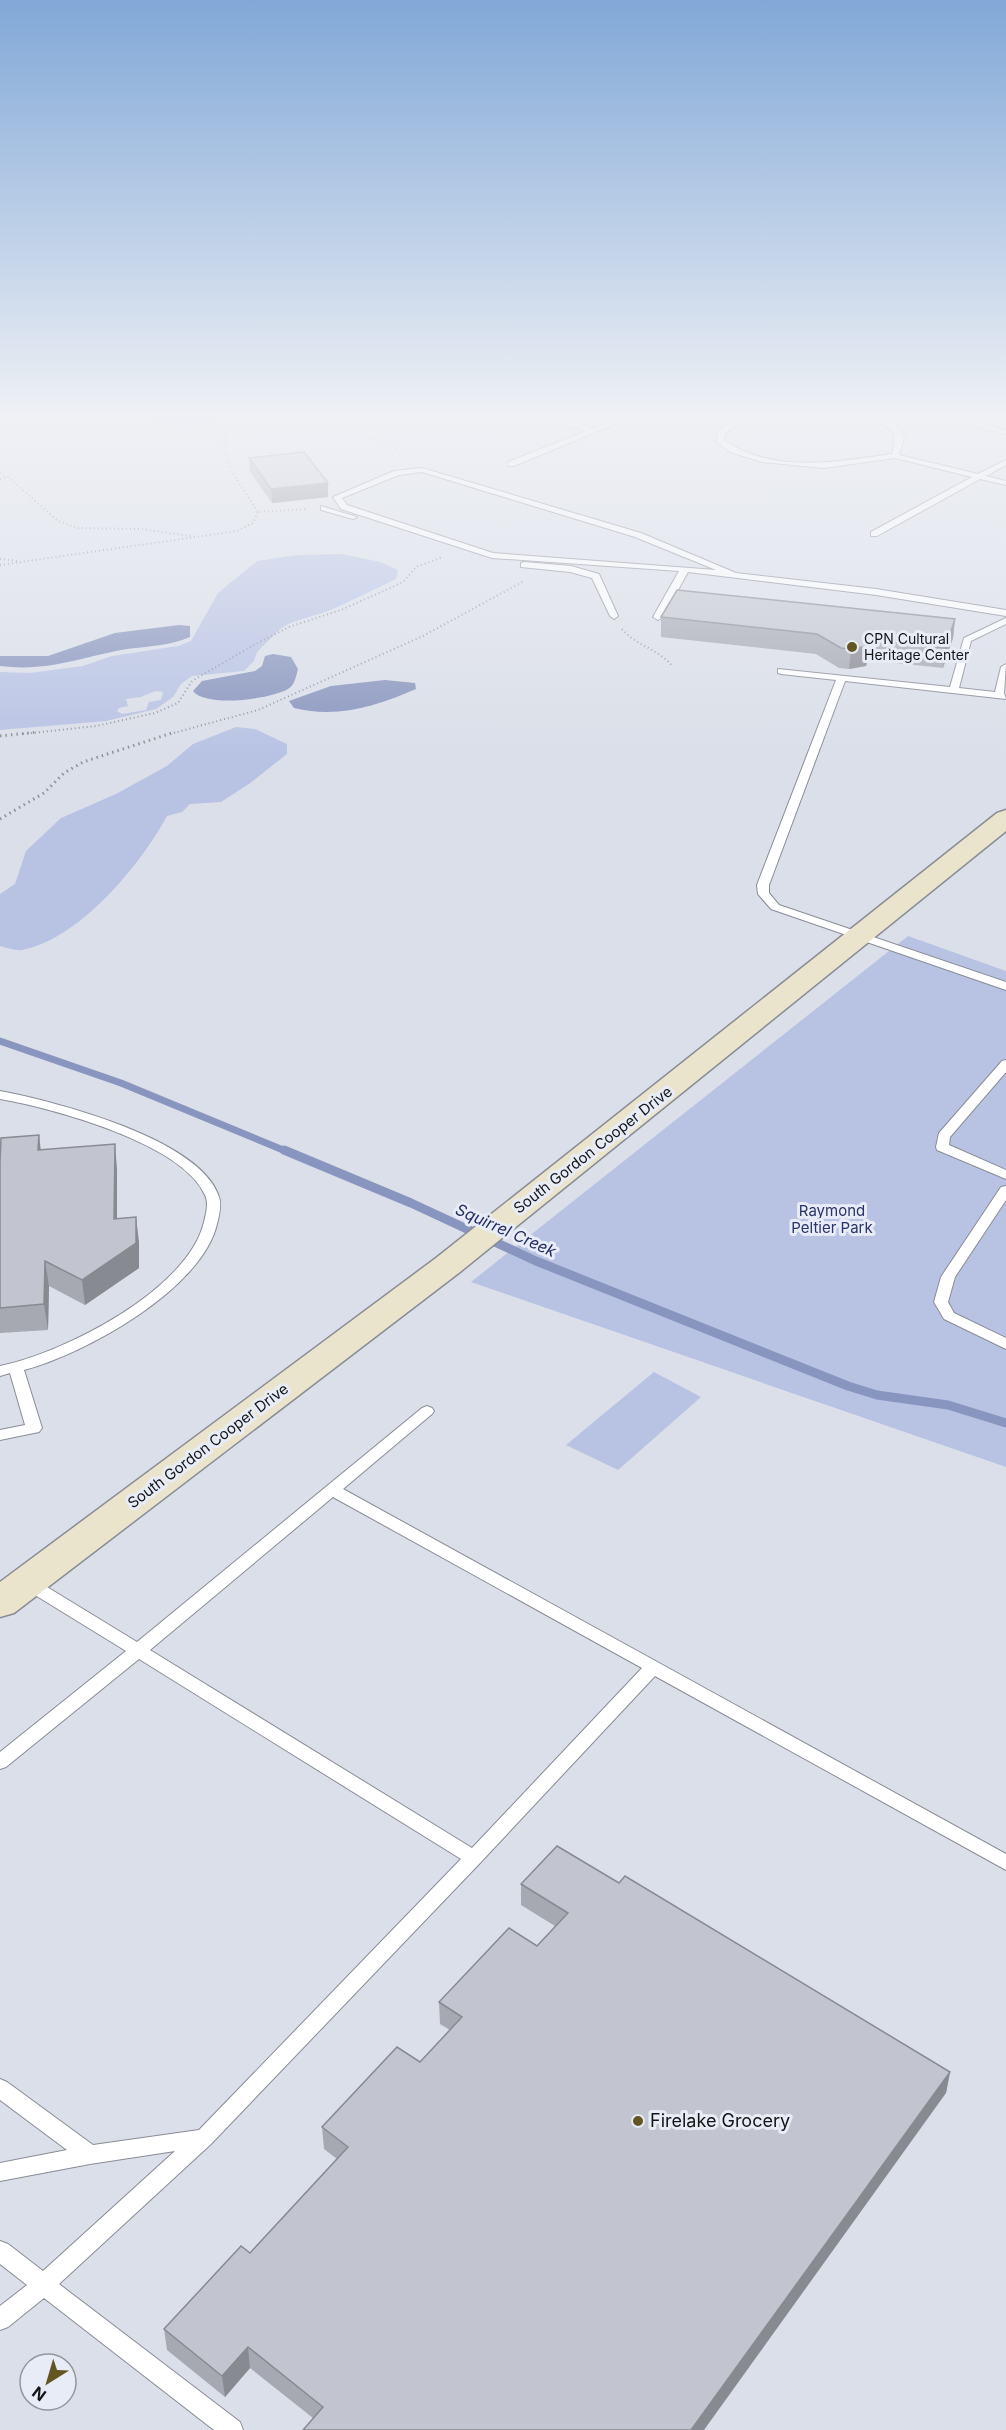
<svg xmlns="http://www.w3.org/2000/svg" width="1006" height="2430" viewBox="0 0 1006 2430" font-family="Inter,sans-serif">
	<rect width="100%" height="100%" fill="#dbdfe9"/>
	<!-- green -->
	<g fill="#b8c3e4" fill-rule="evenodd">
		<path d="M142,416H237C208,428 175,431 145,421Z"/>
		<path d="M342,554L380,562L398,570L396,579L331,610L290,623L280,629L257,652L254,661L244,671L192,676L181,684L173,697L156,709L106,721L0,730V672L30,673L83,666L112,656L178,646L191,641L218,593L257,561L297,555ZM155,691L163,692L161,700L149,702L146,710L122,714L117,711L119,708L128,706L126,699L141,697Z"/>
		<path d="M236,727L255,729L287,744V754L249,784L221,802L190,804L182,812L167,816C141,864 80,939 22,950C16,951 7,948 0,946V894L15,884L26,851L61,818L116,794L167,766L193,744Z"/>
		<polygon points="908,936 1006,971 1006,1467 471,1282"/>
		<polygon points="654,1372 701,1397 618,1470 566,1445"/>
	</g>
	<!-- water -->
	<g fill="#8895be">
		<path d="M179,625L190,626V637C169,646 149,646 127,649C80,657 50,672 0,666V656H48L115,633Z"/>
		<path d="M273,654L291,657L298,669C296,676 295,685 288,689C271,699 206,708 193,691L202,681L255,671L262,666L265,656Z"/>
		<path d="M385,680L415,683L416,689C377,706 337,719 294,708L289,701L331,686Z"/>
	</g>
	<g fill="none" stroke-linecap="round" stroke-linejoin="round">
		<!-- stream-far1 -->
		<polyline stroke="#8895be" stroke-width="7" points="0,1041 121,1083 288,1152"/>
		<!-- stream -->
		<polyline stroke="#8895be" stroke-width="9" points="284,1150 411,1203 536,1261 848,1386 877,1395 948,1405 1006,1423"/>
		<!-- service casing -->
		<g stroke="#898c95" stroke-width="2">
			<g id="service">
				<polygon points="560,416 566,416 565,418 568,420 593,428 625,416 634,416 514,466 508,466 508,462 586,431 562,424 557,419"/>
				<path d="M738,416H746L726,433L724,440C772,474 837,462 892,454C900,424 887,431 867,416H876L888,422L903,416H911L894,425L899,427L904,438L899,455L978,474L1006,460V465L986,476L1006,481V485L980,479L877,536H871V532L972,477L895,458L824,468L762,462L730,452L716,441L719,430Z"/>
				<polygon points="967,416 976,416 970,420 1006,430 1006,434 960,423 960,419"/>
				<path d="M422,468L641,533L736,573L876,589L1006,610V616L876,595L688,572L663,617L658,620L653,617L679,571L492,558L341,509L333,497L394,471ZM422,472L635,537L716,570L493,553L347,505L342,498L399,475Z"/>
				<polygon points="321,506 357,517 353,519 321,510"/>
				<polygon points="524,562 571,566 599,574 618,616 614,619 610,616 592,578 570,572 521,567 521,563"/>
				<polygon points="1006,618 1006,624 971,641 959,688 995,692 1001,667 1006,664 1004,693 1006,699 845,681 769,885 769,893 779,905 1006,982 1006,990 771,909 758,894 757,885 836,680 781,674 778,673 778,669 950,687 964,638"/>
				<polygon points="1006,1060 1006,1072 950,1137 949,1145 1006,1170 1006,1179 937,1150 936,1147 939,1133 1002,1061"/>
				<path d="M0,1091C54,1101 201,1139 219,1197C222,1205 219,1216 217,1224C202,1289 85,1354 24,1370L42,1428L39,1432L0,1440V1430L25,1425L10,1373L0,1376V1366C64,1353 188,1290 204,1222C206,1214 209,1203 205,1195C182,1143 52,1108 0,1099Z"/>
				<polygon points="1006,1186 1006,1200 955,1277 948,1302 954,1313 1006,1338 1006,1349 944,1319 934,1302 941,1277 1001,1187"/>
				<path d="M427,1406L432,1408L434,1411L432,1414L343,1489L1006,1854V1870L655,1676L480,1863L211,2144L59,2284L240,2422L243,2430H214L44,2298L8,2327L0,2330V2306L27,2285L0,2264V2241L8,2244L43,2271L175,2151L90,2164L0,2181V2163L67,2150L0,2100V2079L7,2082L93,2145L199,2130L461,1859L139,1659L6,1767L0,1769V1752L126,1651L22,1587L20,1583L22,1579H34L137,1642L422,1408ZM333,1497L642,1668L472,1848L150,1650Z"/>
			</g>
		</g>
		<!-- secondary casing -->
		<g stroke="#898c95" stroke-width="3">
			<polygon id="secondary" points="1006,810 1006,831 460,1272 14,1613 0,1617 0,1582 436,1258 997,813"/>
		</g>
		<!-- path-far1 -->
		<g stroke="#8f9299" stroke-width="2" stroke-dasharray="1 3" stroke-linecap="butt">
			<path d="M251,416L227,425C215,457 242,486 258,512L307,509"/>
			<polyline points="267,416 295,417"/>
			<polyline points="295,416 296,419 390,442 402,457"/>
			<polyline points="249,417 261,416"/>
			<polyline points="232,423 273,428"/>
			<polyline points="0,428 30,416"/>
			<polyline points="0,472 7,477"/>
			<polyline points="0,479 8,477 58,521 78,528 141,529 191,536"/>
			<polyline points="0,559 19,561"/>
			<polyline points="0,565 237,531 253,523 258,512"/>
			<path d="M622,629C636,646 659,649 673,667"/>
			<polyline points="23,734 96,726 155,713 178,703 192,681 252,646 289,627 341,610 388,589 403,582 416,567 443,557"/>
			<polyline points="170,734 258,710 423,636 524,581"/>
		</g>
		<!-- path -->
		<g stroke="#8f9299" stroke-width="3" stroke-dasharray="1.5 4" stroke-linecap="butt">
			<polyline points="0,736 38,732"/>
			<polyline points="0,819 44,793 64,773 83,762 175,732"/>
		</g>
		<!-- service -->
		<use href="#service" fill="#fff" fill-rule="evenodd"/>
		<!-- secondary -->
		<use href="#secondary" fill="#eae4cd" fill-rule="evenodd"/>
	</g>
	<!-- wall -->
	<g fill="#a7a9b2">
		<polygon points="249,458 328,497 272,503 250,472"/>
		<polygon points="661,617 955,619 953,638 943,668 868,660 866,666 849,669 839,668 816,654 661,637"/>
		<polygon points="41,1150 117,1169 117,1218 139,1242 139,1268 85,1305 49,1286 48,1330 0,1333 0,1161"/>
		<polygon points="619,1883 950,2072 946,2093 313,2418 250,2368 225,2397 167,2350 164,2329 250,2253 337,2159 324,2149 322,2127 420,2062 450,2030 440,2024 439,2002 537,1946 555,1926 521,1905 521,1884"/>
	</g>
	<!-- shaded-wall -->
	<g fill="#888a91">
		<polygon points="328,483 328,497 272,503 271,489"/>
		<polygon points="955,619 953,638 943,668 945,648"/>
		<polygon points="870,640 868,660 866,666 849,669 851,649"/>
		<polygon points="39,1135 42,1160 38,1150"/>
		<polygon points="115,1144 117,1169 117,1244 114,1219"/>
		<polygon points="136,1217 139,1242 139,1268 85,1305 82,1280"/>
		<polygon points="45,1261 49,1286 48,1330 44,1304"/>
		<polygon points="950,2072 946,2093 704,2430 691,2430"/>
		<polygon points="248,2347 250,2368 225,2397 222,2376"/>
	</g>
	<!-- building -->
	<g fill="#c2c5cf" stroke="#888a91" stroke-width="1.5">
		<polygon points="304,452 328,483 271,489 249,458"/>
		<polygon points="677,590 955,619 945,648 870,640 868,646 851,649 841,648 817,634 661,617"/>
		<polygon points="39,1135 38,1150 115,1144 114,1219 136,1217 136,1243 82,1280 45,1261 44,1304 0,1308 0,1161 1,1138"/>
		<polygon points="557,1846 619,1883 625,1876 950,2072 691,2430 303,2430 323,2407 248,2347 222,2376 164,2329 241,2246 250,2253 348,2147 322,2127 397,2047 420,2062 462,2017 439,2002 509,1928 537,1946 568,1913 521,1884"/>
	</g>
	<!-- sky -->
	<linearGradient id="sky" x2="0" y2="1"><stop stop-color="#81a8d7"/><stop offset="0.55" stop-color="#eff1f5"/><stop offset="1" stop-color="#eff1f5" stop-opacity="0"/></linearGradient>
	<rect width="1006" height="756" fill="url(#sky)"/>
	<!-- markers -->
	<g fill="#645623" stroke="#e8ecf6" stroke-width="2">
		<circle cx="852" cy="647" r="6"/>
		<circle cx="638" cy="2121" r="6"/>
	</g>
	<g text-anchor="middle" stroke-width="6" stroke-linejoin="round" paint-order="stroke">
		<!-- far-poi labels -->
		<g font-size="14" fill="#141518" stroke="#e8ecf6" text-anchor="start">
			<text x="864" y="644">CPN Cultural<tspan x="864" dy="16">Heritage Center</tspan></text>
		</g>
		<!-- street labels -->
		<g font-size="15" fill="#141518" stroke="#e8ecf6">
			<text transform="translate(593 1150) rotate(-38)" y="5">South Gordon Cooper Drive</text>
			<text transform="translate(208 1446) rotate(-37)" y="5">South Gordon Cooper Drive</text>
		</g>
		<!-- park labels -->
		<g font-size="15" fill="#29356a" stroke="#e8ecf6">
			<text x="832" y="1216">Raymond<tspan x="832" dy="17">Peltier Park</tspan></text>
		</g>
		<!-- water labels -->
		<g font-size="16" font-style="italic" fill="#222e62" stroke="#e8ecf6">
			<text transform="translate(506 1230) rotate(24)" y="6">Squirrel Creek</text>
		</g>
		<!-- near-poi labels -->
		<g font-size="18" fill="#141518" stroke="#e8ecf6" text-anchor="start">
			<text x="650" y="2127">Firelake Grocery</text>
		</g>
	</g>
	<!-- north arrow -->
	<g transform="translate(48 2382) rotate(217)"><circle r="28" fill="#e8ecf6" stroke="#93969d" stroke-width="1.5"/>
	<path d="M0-4.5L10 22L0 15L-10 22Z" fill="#645623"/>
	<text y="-9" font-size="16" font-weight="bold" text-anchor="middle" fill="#141518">N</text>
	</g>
</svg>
